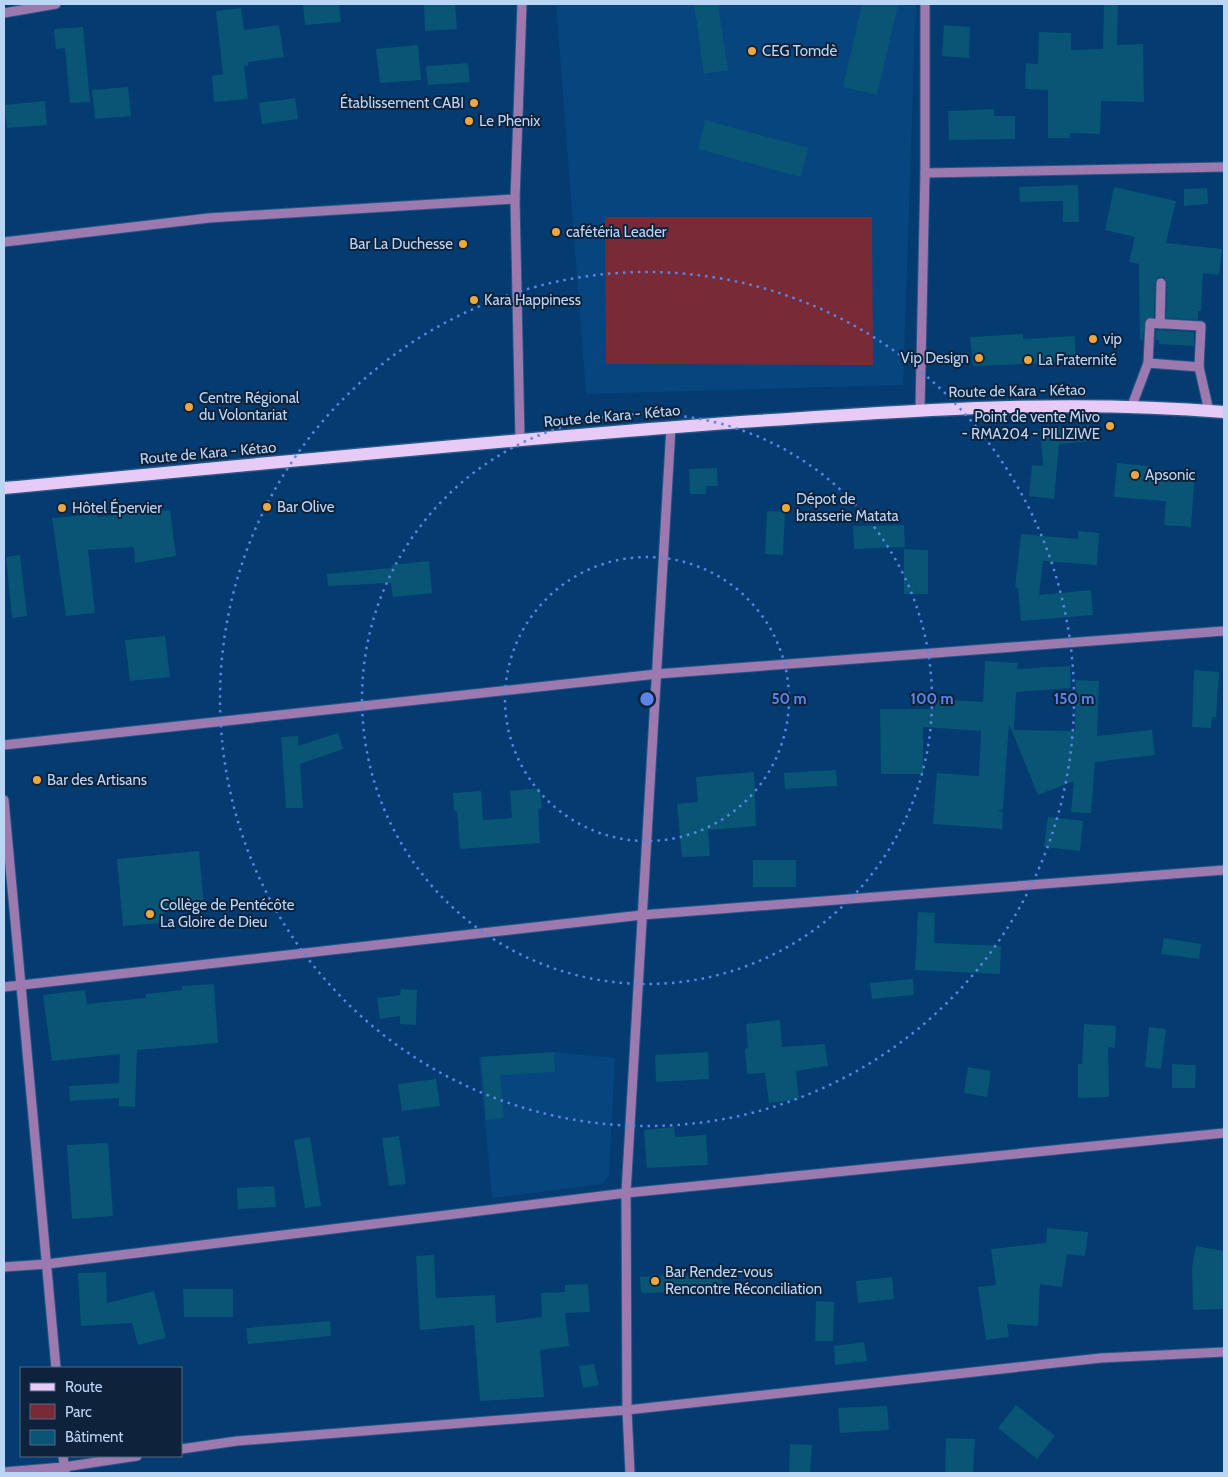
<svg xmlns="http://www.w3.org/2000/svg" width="1228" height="1477" viewBox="0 0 1228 1477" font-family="Cabin,sans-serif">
	<rect width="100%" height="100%" fill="#043b70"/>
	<!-- built -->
	<g fill="#07457f">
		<polygon points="556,4 916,4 903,385 586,394"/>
		<polygon points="554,1052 615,1058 609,1175 603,1184 492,1198 479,1057"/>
	</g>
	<!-- green -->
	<polygon fill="#782b37" points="605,217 872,217 873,365 606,364"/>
	<!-- building -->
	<g fill="#095575">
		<polygon points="303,4 339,4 341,22 305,25"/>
		<polygon points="424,4 455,4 457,29 425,31"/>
		<polygon points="694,4 718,4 728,70 704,74"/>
		<polygon points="862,4 898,4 877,95 843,87"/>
		<polygon points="1104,4 1118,4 1117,45 1143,44 1144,102 1101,101 1100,134 1070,133 1070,138 1048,138 1048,90 1025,89 1026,63 1038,64 1039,32 1071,33 1071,50 1103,49"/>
		<polygon points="241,8 244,30 279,25 284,57 248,62 248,66 244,66 248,99 214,102 212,76 223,74 216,11"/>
		<polygon points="944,25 970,27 969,58 942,56"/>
		<polygon points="83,27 90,102 70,103 65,48 56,49 54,29"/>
		<polygon points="418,45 421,80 380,83 376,49"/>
		<polygon points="468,63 470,82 428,85 426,66"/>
		<polygon points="128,87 131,116 95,119 92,90"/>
		<polygon points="295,98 298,119 262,124 259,103"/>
		<polygon points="45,101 47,125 7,128 4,105"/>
		<polygon points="994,109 994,116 1015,116 1015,139 949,140 948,111"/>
		<polygon points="705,120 808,148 801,177 698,149"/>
		<polygon points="1078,185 1079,222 1063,222 1063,201 1020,202 1019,187"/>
		<polygon points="1114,187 1176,201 1166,243 1222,249 1219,275 1203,273 1201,311 1198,311 1198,320 1166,318 1167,283 1164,277 1158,277 1155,283 1154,317 1145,320 1143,340 1140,340 1139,264 1129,262 1135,237 1105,230"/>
		<polygon points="1207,188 1208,204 1184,206 1184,189"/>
		<polygon points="1156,330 1194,332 1194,346 1159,344 1159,340 1155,340"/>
		<polygon points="1023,334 1023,339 1075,336 1076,362 973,366 970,337"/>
		<polygon points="1089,425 1091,441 1059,444 1054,499 1029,496 1032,465 1043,466 1040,428"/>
		<polygon points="1117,463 1149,466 1149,469 1195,472 1191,527 1164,525 1166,501 1114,497"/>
		<polygon points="717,468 718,486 706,486 706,494 690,494 689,469"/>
		<polygon points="170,510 176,556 135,563 134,547 88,550 95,613 66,616 52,518 84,515 97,515 97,517"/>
		<polygon points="767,511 785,512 783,555 765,554"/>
		<polygon points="904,525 905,547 854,549 853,526"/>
		<polygon points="1078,531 1099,533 1097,565 1043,561 1039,595 1091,590 1093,615 1021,621 1018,588 1015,587 1021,534 1078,539"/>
		<polygon points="904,549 928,550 928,594 904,594"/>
		<polygon points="20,555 27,616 12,618 6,557"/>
		<polygon points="429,561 432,593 393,597 391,583 328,586 327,574 392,568 391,565"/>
		<polygon points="165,636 170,677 130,681 125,640"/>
		<polygon points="985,661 1018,663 1017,669 1070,666 1071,688 1016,692 1014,730 1075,731 1076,680 1099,681 1097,736 1152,730 1155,755 1095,762 1091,813 1071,812 1074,781 1038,795 1009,724 1003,809 998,811 1003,812 1002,829 933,824 937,773 979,776 981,731 923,727 923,774 881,774 880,709 935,709 936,699 983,702"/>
		<polygon points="1194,670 1219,672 1216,717 1212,717 1211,728 1192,727"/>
		<polygon points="338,733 343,749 300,764 303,808 286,808 281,737 298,736 298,746"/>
		<polygon points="836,770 837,786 785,789 784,773"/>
		<polygon points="754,772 756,826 708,830 710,856 682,857 677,804 698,802 696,777"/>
		<polygon points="540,788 542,808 538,809 540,843 460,849 457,811 454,811 453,793 481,791 483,820 512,818 510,791"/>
		<polygon points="1048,817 1083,821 1080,851 1044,847"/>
		<polygon points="199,851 204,906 164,910 165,923 123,926 117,859"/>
		<rect x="753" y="860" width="43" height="27"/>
		<polygon points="918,912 935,913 934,943 1001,946 1000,974 915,970"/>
		<polygon points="1164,938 1201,944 1199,959 1161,954"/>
		<polygon points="913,979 914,995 872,999 870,983"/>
		<polygon points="214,984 218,1043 137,1050 135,1107 119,1106 119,1098 70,1101 69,1086 119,1083 120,1054 52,1061 43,995 85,990 87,1004 146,998 146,994 182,990 182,986"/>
		<polygon points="401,989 417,990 416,1025 400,1024 400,1016 380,1019 377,998 400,995"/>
		<polygon points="780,1020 782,1047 825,1044 828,1066 796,1071 799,1099 769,1103 765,1073 747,1074 745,1049 748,1048 746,1024"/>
		<polygon points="1084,1024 1116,1026 1115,1048 1108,1047 1109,1097 1078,1098 1078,1064 1082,1064"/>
		<polygon points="1149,1027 1166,1029 1161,1069 1145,1067"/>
		<polygon points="554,1052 555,1072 500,1075 504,1118 486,1120 481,1057"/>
		<polygon points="708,1052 709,1079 656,1082 655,1055"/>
		<polygon points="1172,1064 1196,1065 1195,1088 1172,1088"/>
		<polygon points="968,1067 991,1071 987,1097 964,1093"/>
		<polygon points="436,1079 440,1106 402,1111 398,1084"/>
		<polygon points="674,1127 675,1137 706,1135 708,1165 647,1168 644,1130"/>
		<polygon points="399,1136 406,1184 389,1186 382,1138"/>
		<polygon points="310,1137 321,1206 305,1208 294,1140"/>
		<polygon points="108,1143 113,1216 72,1219 67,1145"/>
		<polygon points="274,1186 276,1207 238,1209 237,1188"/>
		<polygon points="1047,1228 1088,1232 1085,1256 1067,1254 1062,1287 1040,1284 1038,1326 1007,1324 1009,1337 986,1340 978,1287 996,1285 991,1249 1046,1243"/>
		<polygon points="1196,1246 1224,1251 1224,1309 1193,1310 1192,1268"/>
		<polygon points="434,1255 436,1298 495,1295 496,1323 542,1317 541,1293 565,1292 565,1285 588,1284 590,1312 565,1313 569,1346 540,1350 544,1397 480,1401 474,1325 420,1330 416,1256"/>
		<polygon points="106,1272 107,1303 154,1291 166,1338 138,1345 132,1323 81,1326 78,1273"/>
		<polygon points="721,1272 723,1287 679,1292 641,1293 640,1277 671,1275 672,1277"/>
		<polygon points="892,1277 894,1299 858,1303 856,1281"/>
		<polygon points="183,1289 233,1289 233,1317 184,1317"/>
		<polygon points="816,1301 834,1302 833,1341 815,1341"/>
		<polygon points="330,1321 331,1336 248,1344 246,1328"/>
		<polygon points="864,1342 867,1361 835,1365 834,1346"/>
		<polygon points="594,1364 599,1385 583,1388 579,1366"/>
		<polygon points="1016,1405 1055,1436 1037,1459 998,1428"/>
		<polygon points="887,1406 889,1430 840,1433 838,1408"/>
		<polygon points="946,1438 975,1439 973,1473 945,1473"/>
		<polygon points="790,1444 812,1445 810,1473 789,1473"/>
	</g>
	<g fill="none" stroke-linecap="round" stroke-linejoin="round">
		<!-- minor casing -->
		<g stroke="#255788" stroke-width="11">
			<g id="minor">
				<polyline points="4,13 56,4"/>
				<polyline points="925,173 1224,167"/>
				<polyline points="4,242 209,218 515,199"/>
				<polyline points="1160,324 1161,283"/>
				<polyline points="1148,363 1199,367"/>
				<polyline points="1131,408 1148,363 1150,323 1201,326 1199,367 1209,411"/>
				<polyline points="920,409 925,173 925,4"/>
				<polyline points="520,440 515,199 522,4"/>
				<polyline points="4,745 657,674 1224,631"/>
				<polyline points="4,800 56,1368"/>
				<polyline points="4,987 642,915 1224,870"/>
				<polyline points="4,1267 47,1264 626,1193 1224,1133"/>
				<polyline points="181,1449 237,1441 627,1410 1101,1358 1224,1352"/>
				<polyline points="63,1456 65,1473"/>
				<polyline points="4,1472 64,1467 137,1456"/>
				<polyline points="630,1473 627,1410 626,1193 671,427"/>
			</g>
		</g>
		<!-- major casing -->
		<g stroke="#255788" stroke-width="15">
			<path id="major" d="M4,488C241,466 477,442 714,424C884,412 1054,398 1224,412"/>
		</g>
		<!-- minor -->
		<use href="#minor" stroke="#9c7aaf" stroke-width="9"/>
		<!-- major -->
		<use href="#major" stroke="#e7cbf6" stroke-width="12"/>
	</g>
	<!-- distance rings -->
	<g fill="none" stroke="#5c84e4" stroke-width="2.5" stroke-dasharray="2.5 5">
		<circle cx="647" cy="699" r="142"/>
		<circle cx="647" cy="699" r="285"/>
		<circle cx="647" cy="699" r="427"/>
	</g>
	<!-- markers -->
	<g fill="#eea73c" stroke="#0e233b" stroke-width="2">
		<circle cx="752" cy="51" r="5"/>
		<circle cx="474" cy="103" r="5"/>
		<circle cx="469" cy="121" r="5"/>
		<circle cx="556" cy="232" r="5"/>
		<circle cx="463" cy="244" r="5"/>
		<circle cx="474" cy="300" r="5"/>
		<circle cx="1093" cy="339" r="5"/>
		<circle cx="979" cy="358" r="5"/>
		<circle cx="1028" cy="360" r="5"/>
		<circle cx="189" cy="407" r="5"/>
		<circle cx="1110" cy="426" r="5"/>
		<circle cx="1135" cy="475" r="5"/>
		<circle cx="267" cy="507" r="5"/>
		<circle cx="62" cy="508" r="5"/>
		<circle cx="786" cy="508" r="5"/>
		<circle cx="37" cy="780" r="5"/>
		<circle cx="150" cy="914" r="5"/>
		<circle cx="655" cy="1281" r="5"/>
	</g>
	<g text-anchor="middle" stroke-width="4" stroke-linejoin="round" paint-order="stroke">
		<!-- poi labels -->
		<g font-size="15" fill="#bbd5f5" stroke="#0e233b" text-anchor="start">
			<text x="762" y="56">CEG Tomdè</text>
			<text x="464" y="108" text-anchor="end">Établissement CABI</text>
			<text x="479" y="126">Le Phenix</text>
			<text x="566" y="237">cafétéria Leader</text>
			<text x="453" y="249" text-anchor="end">Bar La Duchesse</text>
			<text x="484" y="305">Kara Happiness</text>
			<text x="1103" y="344">vip</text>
			<text x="969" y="363" text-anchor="end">Vip Design</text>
			<text x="1038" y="365">La Fraternité</text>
			<text x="199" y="403">Centre Régional<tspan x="199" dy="17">du Volontariat</tspan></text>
			<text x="1100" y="422" text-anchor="end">Point de vente Mivo<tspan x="1100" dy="17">- RMA204 - PILIZIWE</tspan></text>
			<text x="1145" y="480">Apsonic</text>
			<text x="796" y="504">Dépot de<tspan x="796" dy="17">brasserie Matata</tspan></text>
			<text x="277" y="512">Bar Olive</text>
			<text x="72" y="513">Hôtel Épervier</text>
			<text x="47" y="785">Bar des Artisans</text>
			<text x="160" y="910">Collège de Pentécôte<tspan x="160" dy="17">La Gloire de Dieu</tspan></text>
			<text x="665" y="1277">Bar Rendez-vous<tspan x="665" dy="17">Rencontre Réconciliation</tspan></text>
		</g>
		<!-- street labels -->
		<g font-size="15" fill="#bbd5f5" stroke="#0e233b">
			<text transform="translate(1017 391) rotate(-1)" y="5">Route de Kara - Kétao</text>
			<text transform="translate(612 416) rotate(-5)" y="5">Route de Kara - Kétao</text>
			<text transform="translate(208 453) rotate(-5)" y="5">Route de Kara - Kétao</text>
		</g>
	</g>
	<circle cx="647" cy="699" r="8" fill="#5c84e4" stroke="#0e233b" stroke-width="2.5"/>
	<g font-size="15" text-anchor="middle" font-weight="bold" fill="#5c84e4" stroke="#0e233b" stroke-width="4" stroke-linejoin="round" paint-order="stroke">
		<text x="789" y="704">50 m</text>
		<text x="932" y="704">100 m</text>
		<text x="1074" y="704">150 m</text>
	</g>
	<!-- border -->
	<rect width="1228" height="1477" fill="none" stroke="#bbd5f5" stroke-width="10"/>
	<!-- legend -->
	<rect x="20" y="1367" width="162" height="90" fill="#0e233b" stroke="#536a85"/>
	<rect x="30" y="1383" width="25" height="8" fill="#e7cbf6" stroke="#536a85"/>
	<text x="65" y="1392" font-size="15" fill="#bbd5f5">Route</text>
	<rect x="30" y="1404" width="25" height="15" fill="#782b37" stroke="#536a85"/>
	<text x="65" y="1417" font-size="15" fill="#bbd5f5">Parc</text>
	<rect x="30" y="1430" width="25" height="15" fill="#095575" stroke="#536a85"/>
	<text x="65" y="1442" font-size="15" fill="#bbd5f5">Bâtiment</text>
</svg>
